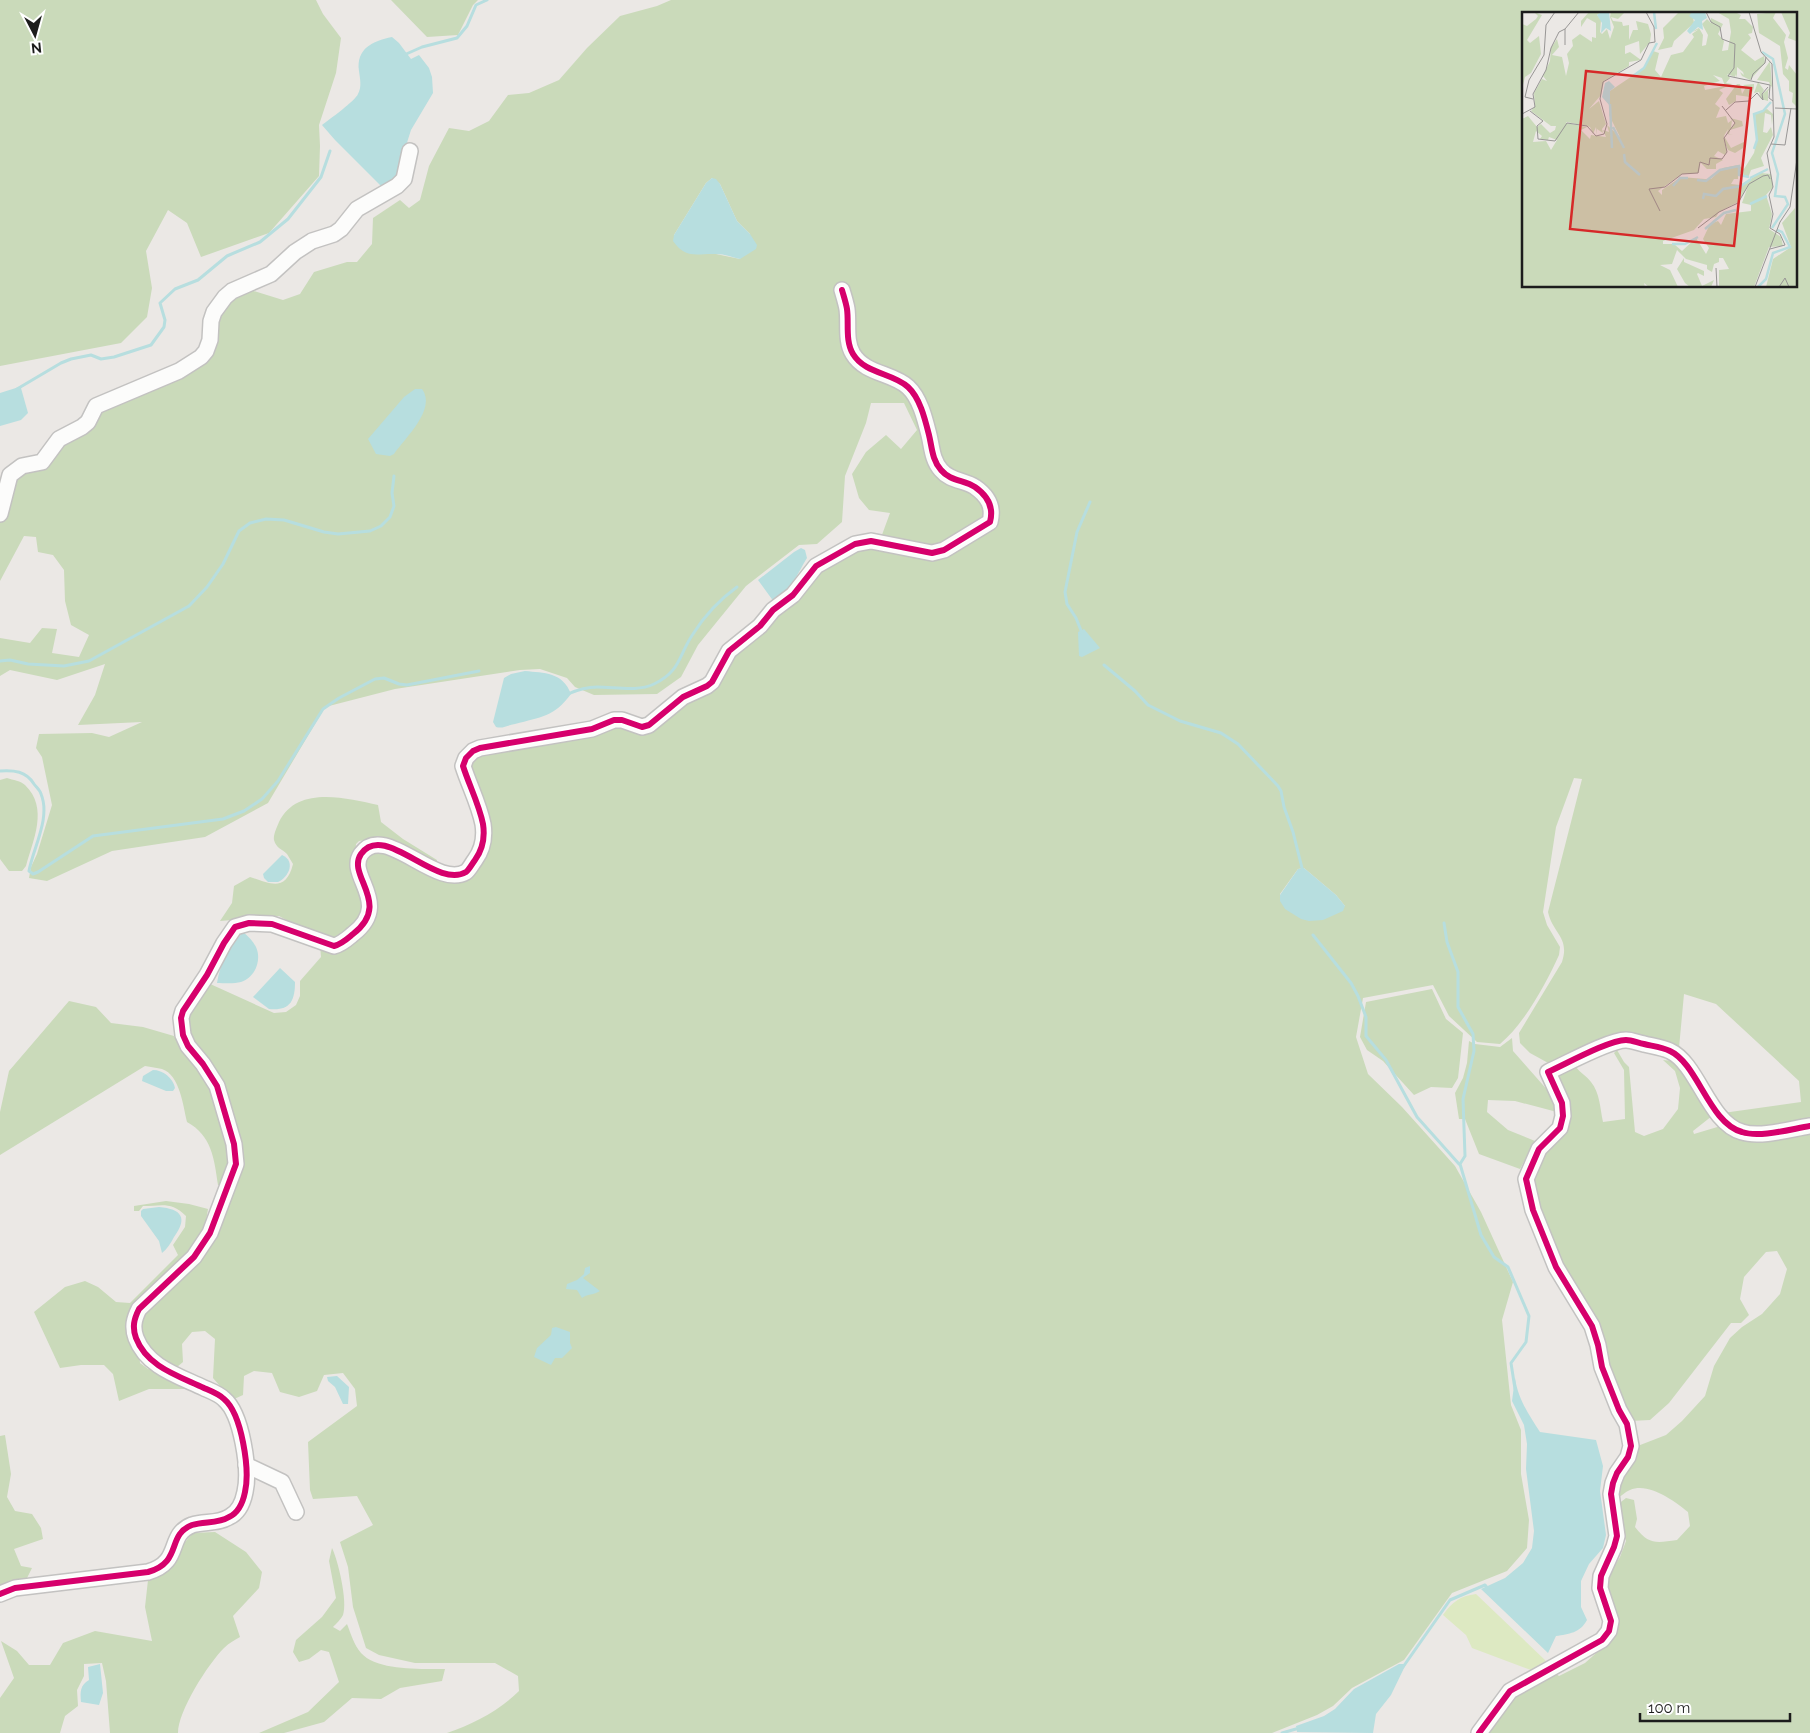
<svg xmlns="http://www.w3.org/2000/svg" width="1810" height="1733" viewBox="0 0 1810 1733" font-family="Raleway,sans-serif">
	<rect width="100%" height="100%" fill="#ebe8e5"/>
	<!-- grass -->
	<path fill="#dde9c2" d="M1476,1594L1546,1661L1531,1670L1472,1648L1466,1635L1443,1615C1452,1602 1460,1596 1476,1594Z"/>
	<!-- forest -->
	<g fill="#cadaba" fill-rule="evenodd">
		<polygon points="0,0 316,0 323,14 341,38 336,73 319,125 320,146 319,176 269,233 201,257 187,223 168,210 146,251 152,288 147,317 121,343 0,366"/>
		<polygon points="391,0 478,0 473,5 458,35 427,37"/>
		<path d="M671,0H1810V1121L1751,1129L1734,1123L1723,1113L1801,1102L1799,1081L1716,1004L1684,994L1679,1048L1621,1034L1550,1064L1530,1053L1520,1043L1519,1033L1562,962C1570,937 1553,934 1548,912L1582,779L1574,778L1556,827L1543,912L1547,925L1560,947L1559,955C1546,984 1524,1024 1500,1044L1477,1042L1449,1016L1433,985L1363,998L1356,1037L1368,1074L1402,1107L1455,1166L1481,1212L1513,1282L1502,1320L1511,1405L1521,1430V1474L1529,1520L1527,1548L1507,1571L1452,1593L1404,1660L1352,1688L1333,1706L1317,1715L1272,1733H447C473,1724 499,1711 519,1691L518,1676L495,1663H415L379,1655L366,1648L353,1607L348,1567L340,1542L373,1525L357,1496L313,1499L310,1490L308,1442L357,1406L355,1389L343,1373L324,1375L317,1391L299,1397L280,1392L272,1373L254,1371L244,1376L243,1395L232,1400L213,1378L215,1339L205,1331L192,1332L182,1344L183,1362L177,1367L163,1364L150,1353L139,1333L141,1315L184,1272L241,1159L191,1043L185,1020L208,983L274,1013L286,1012L296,1005L300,996V981L321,957L320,945L316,936L279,916L220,921L232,903L234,886L250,877C271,884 286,892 293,864C291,861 289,857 287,854C282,849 276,848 274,840C273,835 277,827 279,822C297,785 346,798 378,805L381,822L403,839L437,860V863L433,864L373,839L359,841L356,844L355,857L382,849L447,877L481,856L465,766L470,757L614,723L641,729L685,699L817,568L852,549L879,543L890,513L869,510L859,498L852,474L866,452L886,435L901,449L917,430L904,403H871L866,423L845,476L842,522L817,544L799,545L746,586L698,645L681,677L657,694L594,695L575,687L567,678L540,669L520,670L395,689L325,707L268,803L205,837L112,851L47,881L29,878L31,867L37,854L52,805L42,757L36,748L39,734L92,733L109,737L142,722L78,725L95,695L105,664L57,680L10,670L0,676V638L30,643L42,628L57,629L52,653L79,657L89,635L71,625L65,601L64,570L53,555L38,552L36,537L24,536L0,581V520L10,481L60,443L101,407L191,366L215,316L244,288L283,300L300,294L314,272L347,262H357L372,244L373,218L400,200L409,208L420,200L429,166L449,128L469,131L489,121L508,95L529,93L559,80L587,48L620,16L657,6ZM1524,14H1796V286H1524ZM712,178L720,184L737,221L750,234L740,259L716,254L674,235L706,183ZM1304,868L1336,895L1345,906L1280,901V894L1298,869Z"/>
		<path d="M7,778C13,780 21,781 25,785C49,808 33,840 26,866L22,871H9L0,859V780Z"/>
		<polygon points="1432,989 1446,1019 1463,1033 1458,1078 1452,1088 1431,1087 1414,1095 1383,1061 1367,1050 1360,1037 1366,1002"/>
		<path d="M69,1001L96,1007L111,1023L143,1027L174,1036L185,1055L197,1066L213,1091L232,1164L223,1185H218C214,1158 212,1136 187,1122C183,1106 180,1075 162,1069C157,1068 151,1067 145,1066L0,1155V1112L9,1071Z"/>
		<polygon points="1512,1038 1513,1051 1550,1093 1557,1112 1515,1101 1488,1100 1487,1112 1508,1130 1535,1141 1520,1169 1479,1154 1465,1119 1459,1119 1455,1093 1463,1078 1467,1063 1469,1041 1475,1044 1500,1047"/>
		<path d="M1617,1050L1624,1062L1629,1067L1635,1132L1644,1136L1663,1129L1678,1109L1680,1088L1675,1071L1663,1060L1673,1061L1686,1075L1712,1116L1693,1131L1694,1134L1724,1125L1810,1132V1733H1485L1506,1702L1553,1671L1559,1676L1585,1663L1603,1647L1612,1607L1606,1580L1620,1557L1626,1541L1620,1523L1617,1505L1626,1498L1634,1500L1637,1519L1635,1527C1649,1545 1656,1543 1677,1540L1690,1526L1688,1512C1674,1501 1649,1482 1630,1490C1625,1492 1621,1496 1617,1499L1616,1487L1635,1447L1666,1435L1682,1421L1705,1396L1714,1366L1730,1338L1742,1327L1762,1314L1780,1294L1787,1269L1777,1251L1766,1252L1744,1277L1740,1299L1749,1315L1741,1323H1731L1669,1403L1650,1420L1630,1421L1560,1265L1538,1212L1531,1180L1542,1151L1564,1130L1557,1076L1576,1067C1580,1073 1587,1076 1591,1082C1600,1093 1600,1108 1603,1122L1625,1119L1624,1070L1614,1053Z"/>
		<path d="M166,1201L189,1204L208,1209L204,1233L189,1257L136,1307L140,1363L148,1369L161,1372L189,1389H149L119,1401L113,1374L104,1365H81L60,1368L34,1312L65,1287L85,1281L98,1287L116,1302L130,1303L178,1255L173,1245L185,1227L186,1216C171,1201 162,1206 143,1206L139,1211H134V1206Z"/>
		<polygon points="5,1435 11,1474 7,1497 15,1511 32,1514 41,1528 43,1539 14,1549 21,1566 32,1568 25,1582 0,1588 0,1436"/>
		<path d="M215,1532L246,1552L262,1572L259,1588L233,1616L240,1637C235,1640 229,1643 224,1648C208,1664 178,1711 178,1733H110L106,1681L102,1663L84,1664V1676L77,1690L78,1706L65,1716L60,1733H0V1698L14,1678L1,1641L17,1651L29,1665H50L63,1643L95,1631L152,1641L145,1607L148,1580L166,1568L178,1550L193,1533Z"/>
		<path d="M332,1548C338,1560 348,1602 343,1615C341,1619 336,1624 333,1627L340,1631L347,1624C351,1634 354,1645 361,1653C377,1671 422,1669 445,1669L442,1681L400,1688L381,1699L352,1698L324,1722L284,1733H259L308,1712L339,1682L329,1652L321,1650L309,1659L299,1662L293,1652L296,1640L322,1617L336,1598L329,1561Z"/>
	</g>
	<!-- water -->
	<g fill="#b7dedf">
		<path d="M392,37L399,43L411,59L419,55L429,68L432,77L433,93L411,130L396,177L388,185L382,187L335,140L322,125C330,119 355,101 358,94C362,87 360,79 359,71C356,49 372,41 392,37Z"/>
		<path d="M712,178L716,179L720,184L737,221L750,234L757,245L756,249L740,259C732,257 724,254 716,254C698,253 686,260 673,241L674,235L706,183Z"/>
		<polygon points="19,387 21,388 28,413 21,420 0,426 0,393"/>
		<path d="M415,389H422C437,409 405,438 394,454L390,456L376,454L368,439L404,397Z"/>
		<path d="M801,548L805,550L807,558C797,574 791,592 774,602L758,580L794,552Z"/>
		<polygon points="1084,629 1100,648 1082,657 1079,656 1078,632"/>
		<path d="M525,671C544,673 563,672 571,694C554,717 541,717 515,724C508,725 503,729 496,727L493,722L504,678L511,674Z"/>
		<path d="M282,855C296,861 289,877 278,882H268L264,878L263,874Z"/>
		<polygon points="1304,868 1336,895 1345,906 1343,911 1323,920 1309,921 1301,919 1285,909 1280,901 1280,895 1298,869"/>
		<path d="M243,932C248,936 253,941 256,947C262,960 255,978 241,982C234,984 224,983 217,983C220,963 230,946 243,932Z"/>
		<path d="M280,968L295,982C295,1001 290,1011 269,1009L253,997Z"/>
		<path d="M153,1070C163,1070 173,1078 175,1088L173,1091H166L142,1081L143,1076Z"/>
		<path d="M159,1207C182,1209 188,1218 174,1237C171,1243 167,1249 162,1253L159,1241L141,1216V1211L143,1209Z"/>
		<path d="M590,1266V1273L583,1278L600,1291C594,1295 587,1294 582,1298L577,1290L566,1289L567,1284L577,1280L584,1274L585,1268Z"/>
		<polygon points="556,1327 570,1332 570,1343 572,1348 562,1358 555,1358 551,1365 534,1357 537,1348 551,1335 552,1328"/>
		<polygon points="337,1376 349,1387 348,1404 343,1404 335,1387 328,1381 327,1377"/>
		<path d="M1515,1378C1518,1399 1529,1415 1540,1432L1596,1440L1603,1466L1600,1491L1606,1535L1603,1548L1589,1564L1581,1581V1607L1587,1620C1580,1633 1569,1634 1556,1636L1548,1653L1481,1589L1505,1578L1523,1563L1532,1548L1534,1531L1526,1469L1527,1444L1524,1425L1512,1401Z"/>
		<path d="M100,1664L103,1693L99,1705L81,1702C80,1692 80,1685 89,1680L88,1667Z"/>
		<polygon points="1399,1664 1406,1664 1391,1695 1376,1714 1373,1733 1297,1732 1296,1726 1324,1716 1335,1709 1354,1689"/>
	</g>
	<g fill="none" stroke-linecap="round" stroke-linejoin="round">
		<!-- stream -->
		<g stroke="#b7dedf" stroke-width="3">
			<polyline points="404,55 422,47 457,38 467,26 476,5 487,0"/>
			<polyline points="17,389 61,363 71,359 91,355 101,359 114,357 151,345 164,327 165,320 160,303 175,289 198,280 227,256 260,242 288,219 321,177 330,151"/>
			<polyline points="1082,633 1076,618 1067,604 1065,592 1077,532 1090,502"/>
			<polyline points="0,661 10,660 28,664 64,666 89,661 189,606 207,587 223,564 239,531 250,523 266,519 284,520 324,532 338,534 370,531 381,526 390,517 394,506 392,493 394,476"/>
			<polyline points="1104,665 1135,691 1148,705 1180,721 1221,733 1238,744 1278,786 1281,791 1284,807 1293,832 1303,872"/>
			<path d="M568,694C577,690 586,687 597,687C616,687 637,692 654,684C681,671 678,656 693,634C705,615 719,600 737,587"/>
			<path d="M0,771C14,770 26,771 34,784C36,787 40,790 41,794C51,818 33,848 29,871L33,874L38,872L93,836L223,819L244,811L262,799L278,781L323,709L339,698L375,679L384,678L399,684L407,685L479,671"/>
			<polyline points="1444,923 1447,942 1458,972 1458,1007 1473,1034 1474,1051 1463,1099 1465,1156 1460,1164 1481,1235 1494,1257 1508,1267 1529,1316 1526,1342 1511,1363 1515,1389"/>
			<polyline points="1313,935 1351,983 1358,996 1366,1017 1366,1036 1386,1060 1417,1117 1459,1164"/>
			<polyline points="1403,1667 1450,1600 1485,1585 1488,1589"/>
			<polyline points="1282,1733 1296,1729"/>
		</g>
		<!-- minor casing -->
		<g stroke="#c3c2c1" stroke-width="18">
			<g id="minor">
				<polyline points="0,514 10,475 22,466 42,462 59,439 82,427 88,422 96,406 179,371 201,357 206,351 210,340 211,321 214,312 225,297 232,291 271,274 295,252 312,241 334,234 341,229 357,209 397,186 404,179 410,151"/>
				<polyline points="246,1465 282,1482 296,1512"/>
				<path d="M0,1594L15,1588L148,1572C183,1562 166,1535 192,1525C204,1521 218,1524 229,1517C238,1513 243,1502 245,1492C250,1470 242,1414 224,1399C219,1394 211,1391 204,1388C179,1376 147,1367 136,1338C132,1327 134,1319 139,1309L194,1257L210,1233L236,1164L234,1144L217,1086L203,1064L188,1046L183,1035L181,1018L183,1011L207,975L224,943L235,927L249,923L272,924L334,946C342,944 347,939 353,934C393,903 346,876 361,854C384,821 436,890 466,872C469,870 472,864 475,860C483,849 485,837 483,824C479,804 469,785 463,766L466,758L473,751L480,748L592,729L614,720H622L642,727L649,725L683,697L707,686L712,682L729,651L760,626L773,610L793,595L816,566L855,544L871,541L932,553L944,550L990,522C994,507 988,496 975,487C964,480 950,481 941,470C932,460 932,447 929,435C925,419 920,398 908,387C893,373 865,374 853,354C845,341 849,323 847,309C846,303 844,297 842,290"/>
				<path d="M1479,1733L1510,1691L1602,1640L1609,1631L1611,1621L1600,1588L1601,1576L1614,1547L1617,1536L1611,1494L1613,1483L1617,1473L1628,1457L1631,1446L1627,1424L1619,1410L1602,1367L1598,1345L1592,1326L1556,1267L1533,1210L1526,1179L1539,1149L1560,1128L1563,1116L1562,1103L1548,1072C1566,1064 1609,1040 1626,1040C1632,1040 1638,1043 1644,1044C1652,1046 1662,1047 1670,1051C1698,1064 1709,1123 1742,1132C1760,1138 1791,1129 1810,1126"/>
			</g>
		</g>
		<!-- minor -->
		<use href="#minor" stroke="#fcfcfb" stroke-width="15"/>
		<!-- cycleway casing -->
		<g stroke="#fff" stroke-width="9">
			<g id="cycleway">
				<path d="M0,1594L15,1588L148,1572C183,1562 166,1535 192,1525C204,1521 218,1524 229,1517C238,1513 243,1502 245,1492C250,1470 242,1414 224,1399C219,1394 211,1391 204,1388C179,1376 147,1367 136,1338C132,1327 134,1319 139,1309L194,1257L210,1233L236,1164L234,1144L217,1086L203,1064L188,1046L183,1035L181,1018L183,1011L207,975L224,943L235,927L249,923L272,924L334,946C342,944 347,939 353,934C393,903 346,876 361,854C384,821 436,890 466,872C469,870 472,864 475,860C483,849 485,837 483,824C479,804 469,785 463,766L466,758L473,751L480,748L592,729L614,720H622L642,727L649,725L683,697L707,686L712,682L729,651L760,626L773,610L793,595L816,566L855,544L871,541L932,553L944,550L990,522C994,507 988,496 975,487C964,480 950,481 941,470C932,460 932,447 929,435C925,419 920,398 908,387C893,373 865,374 853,354C845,341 849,323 847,309C846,303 844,297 842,290"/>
				<path d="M1479,1733L1510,1691L1602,1640L1609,1631L1611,1621L1600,1588L1601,1576L1614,1547L1617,1536L1611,1494L1613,1483L1617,1473L1628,1457L1631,1446L1627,1424L1619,1410L1602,1367L1598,1345L1592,1326L1556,1267L1533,1210L1526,1179L1539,1149L1560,1128L1563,1116L1562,1103L1548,1072C1566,1064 1609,1040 1626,1040C1632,1040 1638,1043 1644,1044C1652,1046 1662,1047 1670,1051C1698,1064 1709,1123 1742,1132C1760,1138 1791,1129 1810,1126"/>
			</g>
		</g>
		<!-- cycleway -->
		<use href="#cycleway" stroke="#d6006c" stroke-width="6"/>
	</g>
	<!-- overview -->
	<g transform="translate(1522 12)">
		<rect width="275" height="275" fill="#ebe8e5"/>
		<path d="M12,0L20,3L5,28L8,31L17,24L19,42L9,61L3,65L0,77V12L5,14L14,7L16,4ZM67,0H79L75,3L79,8L78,20L80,22L85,17L88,27L92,15L88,5L89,0H103L96,7L89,5L91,9L100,10L101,14L107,13V28L111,18H116L114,9L126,12L129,22L128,30L118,42L117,29L103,34V42L108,40L119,48L107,50V54L82,69L79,83L67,97L77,89L84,112L80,117L81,121L75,117V123L74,115L71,122L68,115L45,110L44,111L65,115L59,118L68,127L69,123L84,125L81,118L87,120L85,113L98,125L87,103L88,79L122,56L131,39L137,41L133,58L139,65L149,43L161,40L172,25L170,22L177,17L171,20L173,18L177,16L181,23L180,34L184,33L186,23L180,12L185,7L189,11V6L201,12L196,22L202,29L200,39L206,38L209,20L207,7L195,0H213L219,3L217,7H223L231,15L230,21L226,22L229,26L219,38L233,49L242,44L243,51L228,68L220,64L218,60L222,63L221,60L215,55V66L214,62L213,65L205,62L208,66L204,71L210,72L197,78L201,81L193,92L198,96L194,106L204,104L206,111L210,108L209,116L213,111L208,106L220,109L221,114L208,118L207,122L211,123L205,122L206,117L202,124L209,136L224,129L221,136L213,141L206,138L202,129L205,139L203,143L196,139L192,144L201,148L194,152V157H185L178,150L177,161L160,162L136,179L140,183V178L159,165L183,167H189L201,156L216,153L222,157L232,141L235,128L233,102L245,97L251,102L250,113L249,103L243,101L241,120L245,121L249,115L251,123L239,146L242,154L229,158L226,166L216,159V167H208H212L209,172L218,173L239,161L249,162L251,175L244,183L250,202L247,217L259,225L261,234L247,235L232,275H197V258L207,257L201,246H197V250L192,252L190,260L185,257V253L164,247L155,238L150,252L138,253L148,258L156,275H127L122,271L123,275H0V107L6,104L15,115L19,112L28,121L33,118L34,114H29L9,99L13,94L12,81L20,67L25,69L21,64L28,49L29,36L35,27L37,35L30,43L40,45L44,64L47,51L45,42L51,34L50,28L58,22L70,30V25L74,26V11L65,6L59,15V9ZM191,63L200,66L203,74L183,78L182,74L198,69ZM14,119L20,124L18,127L26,128L27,125L35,128L29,138L24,129L11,130ZM226,174L220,191L229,193V199L204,202L199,213L196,209L188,212L181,227L187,236L184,242L174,226L160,239L152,232H141V229L172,218L182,207L194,205L197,200L216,190ZM157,0H170L172,11L152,29L150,35L136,38L142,26L141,16ZM254,0L251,6L264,23L262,30L266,46L263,56L266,58L267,53L275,63V95L270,90L271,81L267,79V69L261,62L258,34L237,21L235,2ZM259,0H275V37L274,29L266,26L268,21ZM248,49L250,74L246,79V89L239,87L237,80L232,81L236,70L242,78L239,83L249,75L247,70L235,68ZM215,72H218L220,82L224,75L221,73L232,72V76L228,85L214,83V89L207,93L204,87ZM273,196L275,275H244L251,247L269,235L260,211ZM162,246V250L182,259V264L176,261L175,262L180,274L192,268L189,275H168L163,271L155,257Z" fill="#cadaba" fill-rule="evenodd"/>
		<path d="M79,0H87L89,19L84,16L79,21L80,11L75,3ZM170,0H183L185,6L180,9L181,18L176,15L168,22L165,19L173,8L167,4ZM87,69L93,75L88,79V94L80,85L83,71Z" fill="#b7dedf"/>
		<path fill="none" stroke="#b7dedf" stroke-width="2.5" d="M132,0L134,17M240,40L251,47L263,102L250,141L256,162L253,184L263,185L266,192L250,216M111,64L122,56L135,31M88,92L90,136M91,115L102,136M232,137L235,128L232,102L241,99L249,90M102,142L103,150L118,163M228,166L246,157M175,168L184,169L198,158L217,154V163L227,165M151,174L158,166H166M181,187L182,182L194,184L201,177L219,174L229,167M228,192L245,184M183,217L202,201L214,198M150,232H163L176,225M236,275L244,267L251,241L268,235L260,220L255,218"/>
		<path fill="none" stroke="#989695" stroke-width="1" d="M184,0L189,10L198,15L200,27L213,32L212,56L206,64L248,73L247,86L251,89M227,0L239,40L250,52L252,125L245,141L251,175L247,183L251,202L248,216L258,222L263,233L248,237M43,33V17L57,0M229,68L231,62L243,51L244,45M11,87L3,85L7,68L22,43L24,13L33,0M253,96L275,97M204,98L213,90L227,89L235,81L241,88L240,82L246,75M8,99L21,109L15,114L16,127L33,129L45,111L65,114L74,124L82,122L85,112L78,87L81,70L119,48L127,31L133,30L132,15L124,0M0,102L13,95L11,82L24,58L29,36L37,20L43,17M249,132L263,133L269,96M138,199L127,177L143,175L160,162L176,161L178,150L187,153L188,146L200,147L205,140L202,126L213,111L200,94M176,216L197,200L216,191L227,172L241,164L246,163L248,167M194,256L195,275M233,275L258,210L268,195L275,147M257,275L263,266L267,275"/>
		<path fill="#d62828" fill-opacity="0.15" stroke="#d62828" stroke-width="2.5" d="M64,59L229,76L212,234L48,217Z"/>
		<rect width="275" height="275" fill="none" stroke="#1c1c1c" stroke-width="2.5"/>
	</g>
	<!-- north arrow -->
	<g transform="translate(35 35) rotate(174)" stroke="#ffffff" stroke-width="4" paint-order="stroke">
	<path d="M0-4L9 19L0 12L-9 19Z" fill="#1c1c1c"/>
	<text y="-8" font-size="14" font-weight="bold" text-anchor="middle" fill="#1c1c1c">N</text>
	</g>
	<!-- scale -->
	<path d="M1640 1713v8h150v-8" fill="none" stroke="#1c1c1c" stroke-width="2.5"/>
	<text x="1648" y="1713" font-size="15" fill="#1c1c1c" stroke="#ffffff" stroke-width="4" paint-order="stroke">100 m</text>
</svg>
